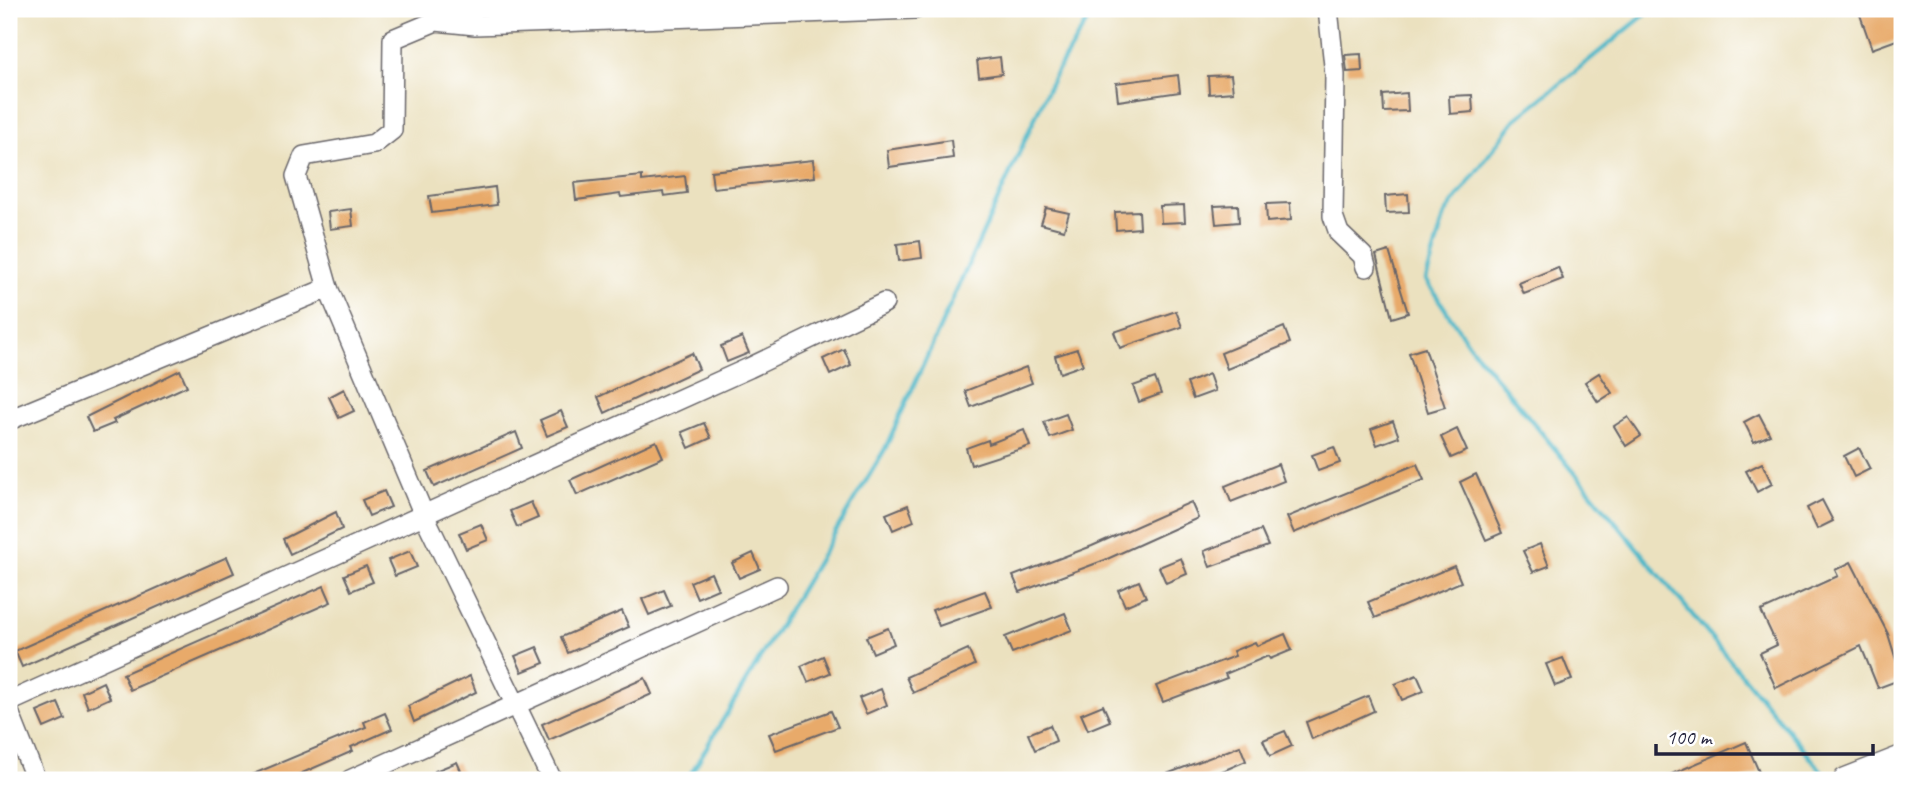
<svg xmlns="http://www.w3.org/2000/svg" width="1911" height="789" viewBox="0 0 1911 789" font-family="Caveat,sans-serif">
	<rect width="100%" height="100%" fill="#fff"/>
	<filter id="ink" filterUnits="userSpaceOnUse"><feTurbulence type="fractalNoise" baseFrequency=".0143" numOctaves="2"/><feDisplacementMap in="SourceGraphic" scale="14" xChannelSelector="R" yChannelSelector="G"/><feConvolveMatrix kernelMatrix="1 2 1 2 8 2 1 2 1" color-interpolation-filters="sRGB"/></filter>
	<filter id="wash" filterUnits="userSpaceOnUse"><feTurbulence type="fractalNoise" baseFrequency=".00686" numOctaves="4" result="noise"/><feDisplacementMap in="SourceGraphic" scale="28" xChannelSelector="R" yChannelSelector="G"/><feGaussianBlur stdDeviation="1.57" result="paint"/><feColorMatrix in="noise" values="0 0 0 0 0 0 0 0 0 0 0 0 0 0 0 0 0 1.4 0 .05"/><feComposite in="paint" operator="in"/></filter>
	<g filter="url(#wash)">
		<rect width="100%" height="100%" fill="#ebe1bf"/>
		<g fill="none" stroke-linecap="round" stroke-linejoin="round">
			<!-- stream -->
			<g stroke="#4cb7c8" stroke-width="4.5">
				<polyline points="1652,9 1515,120 1445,214 1426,280 1469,345 1829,780"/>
				<polyline points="687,780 885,449 1053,78 1089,18"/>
			</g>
		</g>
		<g id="blocks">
			<!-- building -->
			<g fill="#e8aa6b">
				<polygon points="1858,9 1896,9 1902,18 1902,38 1872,49"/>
				<polygon points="1361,54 1362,71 1347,72 1345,55"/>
				<polygon points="1000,57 1002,74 979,77 977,60"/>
				<polygon points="1178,75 1180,92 1118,101 1116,83"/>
				<polygon points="1231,75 1233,92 1209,94 1208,76"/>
				<polygon points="1407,93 1408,111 1384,112 1383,95"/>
				<polygon points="1472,95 1473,112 1450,114 1449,96"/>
				<polygon points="951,140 953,158 889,167 887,150"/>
				<polygon points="813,160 815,177 713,188 711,171"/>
				<polygon points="642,176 642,181 685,176 687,193 664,196 663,192 621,197 620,194 576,200 574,183"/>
				<polygon points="495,187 497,205 432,213 429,196"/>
				<polygon points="1408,194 1409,212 1386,213 1385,196"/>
				<polygon points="1290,203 1291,220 1267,222 1266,204"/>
				<polygon points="1184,205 1185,222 1161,223 1160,206"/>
				<polygon points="1238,205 1239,222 1216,224 1214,206"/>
				<polygon points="1046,208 1069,213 1064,230 1041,224"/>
				<polygon points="351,209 353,226 330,229 328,212"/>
				<polygon points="1139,211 1140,228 1116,230 1115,212"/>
				<polygon points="920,241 922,258 899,261 897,244"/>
				<polygon points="1389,251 1408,313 1392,318 1376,255"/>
				<polygon points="1558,267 1563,279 1524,294 1519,283"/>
				<polygon points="1176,311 1182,327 1120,348 1114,332"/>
				<polygon points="1284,327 1290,343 1227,369 1221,353"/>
				<polygon points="742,337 749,353 727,362 721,346"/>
				<polygon points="1425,348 1445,407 1428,412 1409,353"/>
				<polygon points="844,349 851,365 830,375 823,359"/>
				<polygon points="1077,349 1083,365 1060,373 1055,356"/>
				<polygon points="692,353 699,369 605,413 598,397"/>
				<polygon points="1026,367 1032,383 971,407 965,391"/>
				<polygon points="180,370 187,386 113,420 115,423 93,432 86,417"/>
				<polygon points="1599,373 1612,393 1598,402 1585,382"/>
				<polygon points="1209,374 1215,391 1193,399 1187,383"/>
				<polygon points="1155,378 1161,394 1139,402 1133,386"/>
				<polygon points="344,389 354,411 339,418 329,397"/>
				<polygon points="561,411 568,427 547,436 540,420"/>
				<polygon points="1066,414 1072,430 1050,438 1044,422"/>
				<polygon points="1759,414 1770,435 1754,442 1744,422"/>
				<polygon points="1628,417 1641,436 1626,446 1614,426"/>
				<polygon points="1393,421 1399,437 1377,445 1371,429"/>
				<polygon points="704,423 711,438 689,448 682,432"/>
				<polygon points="1457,429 1467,451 1451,458 1441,437"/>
				<polygon points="1024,430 1030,446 971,465 966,448 988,440 989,444"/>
				<polygon points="516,432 522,448 434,487 427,471"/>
				<polygon points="656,441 663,457 577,495 570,480"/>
				<polygon points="1334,447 1340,463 1318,471 1312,455"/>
				<polygon points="1859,448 1870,469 1854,477 1844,456"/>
				<polygon points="1762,463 1772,484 1757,492 1746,471"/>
				<polygon points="1278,464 1284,481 1231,502 1225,486"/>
				<polygon points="1417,464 1424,480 1294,533 1287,517"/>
				<polygon points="1476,474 1502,533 1486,540 1460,482"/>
				<polygon points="384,491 391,507 369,516 362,500"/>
				<polygon points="1822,500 1833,521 1817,529 1807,508"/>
				<polygon points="531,502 538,518 517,527 510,511"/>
				<polygon points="1191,502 1198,518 1105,560 1020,592 1013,576 1092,546"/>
				<polygon points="908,505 914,521 893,530 886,514"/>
				<polygon points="336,512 342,529 290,554 283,539"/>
				<polygon points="481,524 488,540 466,549 459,533"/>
				<polygon points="1261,530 1268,546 1210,567 1204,551"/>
				<polygon points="1540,544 1549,566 1533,572 1523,551"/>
				<polygon points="410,551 417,567 395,576 388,560"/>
				<polygon points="753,553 760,569 739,578 732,563"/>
				<polygon points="227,557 234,573 22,667 15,651"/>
				<polygon points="1181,558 1187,574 1166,583 1159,567"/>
				<polygon points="1851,562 1888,634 1902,679 1878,688 1861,646 1776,688 1760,653 1777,645 1761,611 1838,576 1835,570"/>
				<polygon points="366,566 373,582 351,591 344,575"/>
				<polygon points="1454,566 1461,582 1375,618 1368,602"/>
				<polygon points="711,573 718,589 697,598 690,582"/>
				<polygon points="1139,581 1146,597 1125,606 1118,590"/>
				<polygon points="324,586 331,602 130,690 123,674"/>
				<polygon points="664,590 671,606 649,615 642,599"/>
				<polygon points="985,591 992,607 939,626 932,610"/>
				<polygon points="622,611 629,627 568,653 561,637"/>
				<polygon points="1065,613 1072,630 1012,653 1005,637"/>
				<polygon points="888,628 894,644 873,653 866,637"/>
				<polygon points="1285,634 1292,650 1270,659 1268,656 1225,674 1227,678 1163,702 1156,686 1235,656 1233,651 1255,642 1257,646"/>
				<polygon points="537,647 544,663 522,672 515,656"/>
				<polygon points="968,649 975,665 913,693 906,677"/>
				<polygon points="823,656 830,673 808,682 801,666"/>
				<polygon points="1563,658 1572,680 1555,686 1546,664"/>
				<polygon points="1417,675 1424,691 1402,700 1395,684"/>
				<polygon points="470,676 476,692 414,722 408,706"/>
				<polygon points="645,678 652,694 549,740 542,724"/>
				<polygon points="103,682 110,698 88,708 82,692"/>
				<polygon points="881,689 887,705 866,714 859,698"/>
				<polygon points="1368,696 1374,711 1312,739 1306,722"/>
				<polygon points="58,703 65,719 44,728 37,712"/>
				<polygon points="1103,705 1110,721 1088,730 1081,714"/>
				<polygon points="831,711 838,727 776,750 769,734"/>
				<polygon points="385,713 392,729 351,747 353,751 286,780 239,780 366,727 364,722"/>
				<polygon points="1050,725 1056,741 1035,750 1028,734"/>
				<polygon points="1285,731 1292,746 1270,756 1263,740"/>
				<polygon points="1746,742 1759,772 1741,780 1658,780"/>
				<polygon points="1240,746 1246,761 1225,770 1196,780 1151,780"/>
				<polygon points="457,762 465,780 439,780 435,771"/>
			</g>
		</g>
	</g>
	<g filter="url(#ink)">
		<use href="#blocks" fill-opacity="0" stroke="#686569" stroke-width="2"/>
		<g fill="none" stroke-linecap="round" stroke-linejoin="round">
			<!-- minor casing -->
			<g stroke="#686569" stroke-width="22">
				<g id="minor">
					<polyline points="1328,9 1335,75 1333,216 1339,233 1363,256 1366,267"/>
					<polyline points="9,420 328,288"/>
					<polyline points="9,702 749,368 884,303"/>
					<polyline points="9,712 36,780"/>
					<polyline points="350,780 777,586"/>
					<polyline points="552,780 424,515 328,288 296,176 304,156 374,144 392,130 393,39 436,21 475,25 915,9"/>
				</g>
			</g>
			<!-- major casing -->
			<g stroke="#686569" stroke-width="27">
				<polyline id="major" points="1846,780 1902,758"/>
			</g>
			<!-- minor -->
			<use href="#minor" stroke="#fff" stroke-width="19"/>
			<!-- major -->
			<use href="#major" stroke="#fff" stroke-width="24"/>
		</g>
	</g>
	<!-- margin -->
	<rect width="1911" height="789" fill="none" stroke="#fff" stroke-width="35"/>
	<!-- scale -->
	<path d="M1656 744v10h217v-10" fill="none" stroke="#22223b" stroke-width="3.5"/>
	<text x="1666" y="744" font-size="21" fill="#22223b" stroke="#ffffff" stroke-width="5" paint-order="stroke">100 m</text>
</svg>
